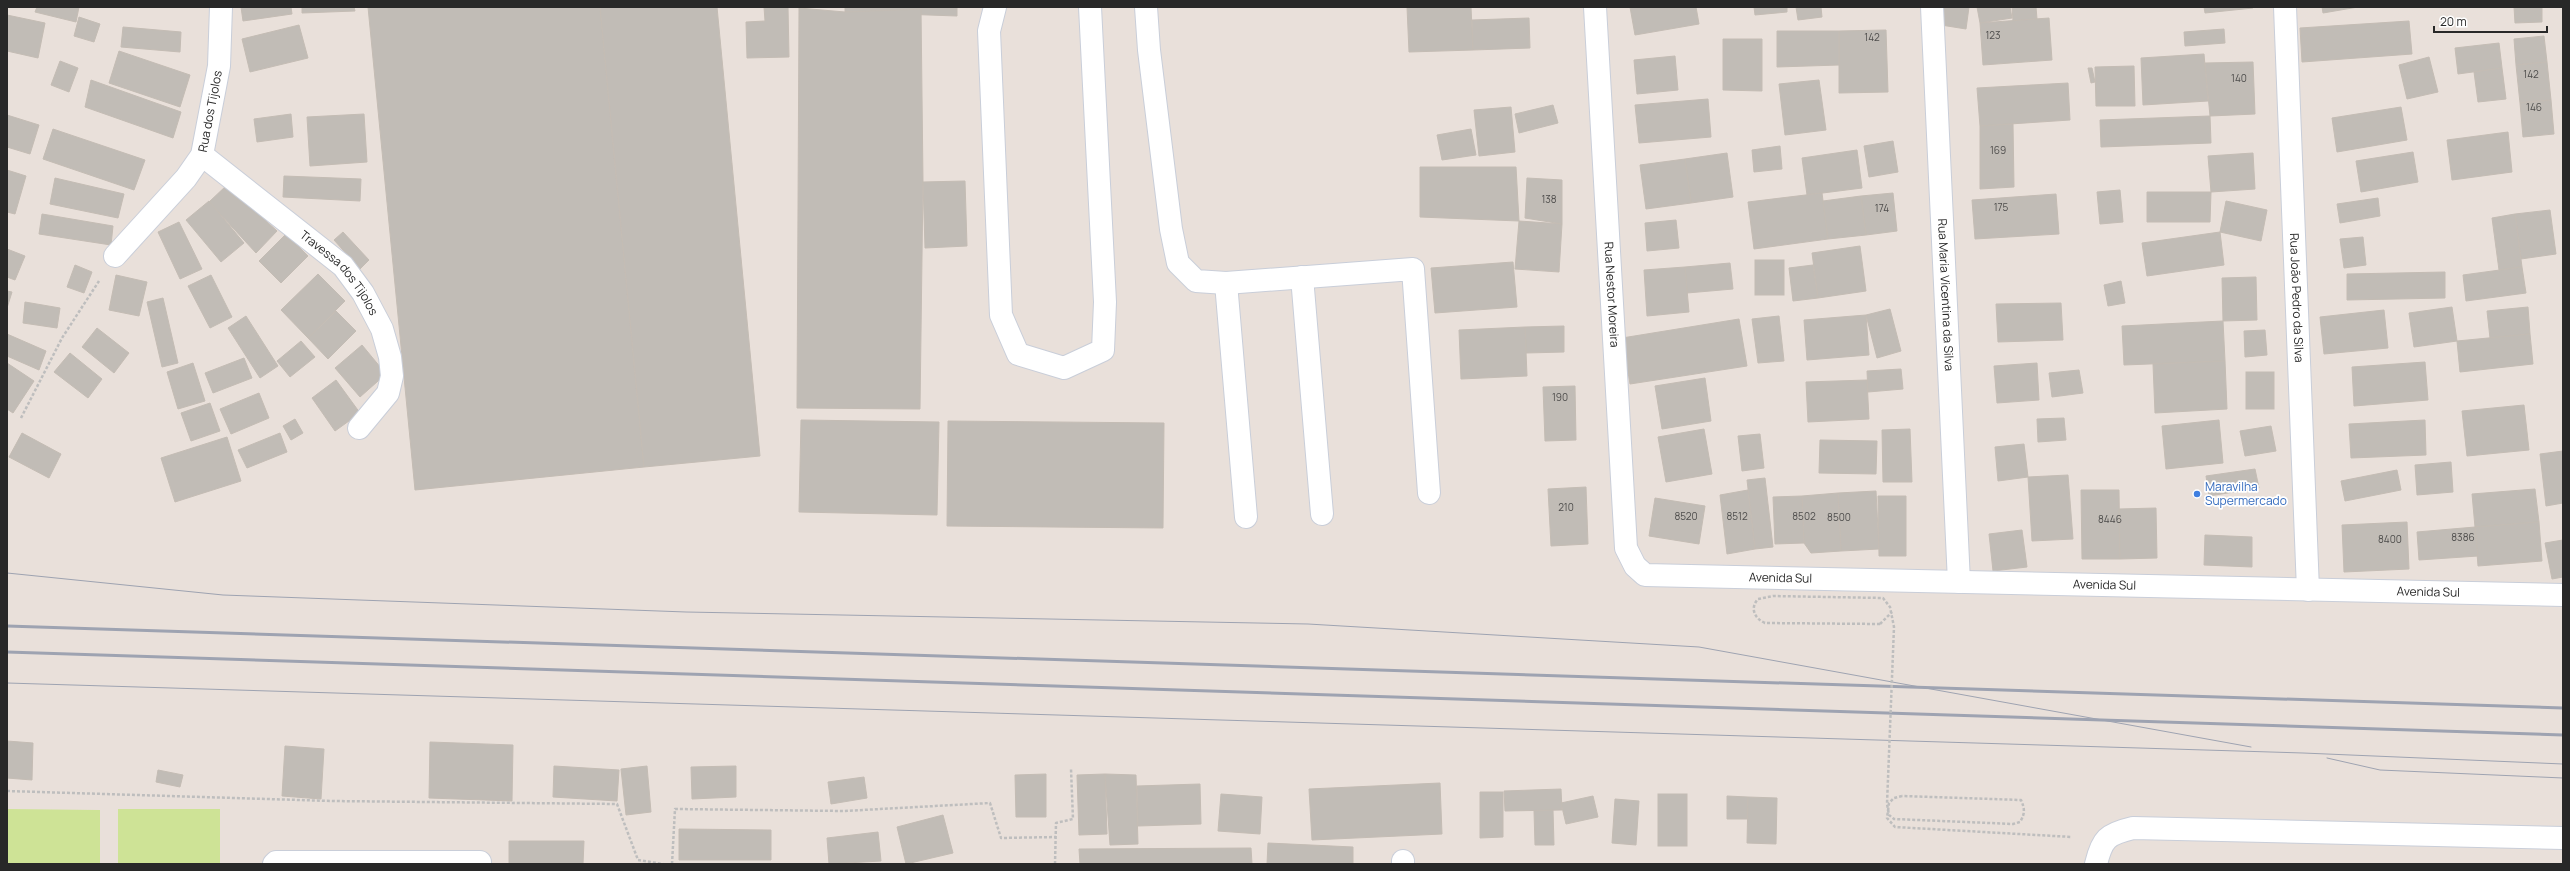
<svg xmlns="http://www.w3.org/2000/svg" width="2570" height="871" viewBox="0 0 2570 871" font-family="Manrope,sans-serif">
	<rect width="100%" height="100%" fill="#e9e0da"/>
	<!-- pitch -->
	<g fill="#cee396">
		<polygon points="7,809 100,810 100,864 7,864"/>
		<rect x="118" y="809" width="102" height="55"/>
	</g>
	<!-- building -->
	<g fill="#c1bcb6" stroke="#c4bcb4">
		<polygon points="37,7 79,7 76,22 35,12"/>
		<polygon points="241,7 291,7 292,14 243,21"/>
		<polygon points="302,7 354,7 355,11 302,13"/>
		<polygon points="368,7 600,7 644,467 415,490"/>
		<polygon points="600,7 717,7 760,456 644,467"/>
		<polygon points="764,7 788,7 789,57 747,58 746,22 765,21"/>
		<polygon points="845,7 957,7 957,16 845,12"/>
		<polygon points="1407,7 1471,7 1473,50 1409,52"/>
		<polygon points="1630,7 1696,7 1699,24 1635,35"/>
		<polygon points="1754,7 1787,7 1787,12 1755,15"/>
		<polygon points="1796,7 1821,7 1822,17 1798,20"/>
		<polygon points="1943,7 1969,7 1966,29 1941,25"/>
		<polygon points="1977,7 2010,7 2012,18 1980,23"/>
		<polygon points="2012,7 2036,7 2037,19 2013,21"/>
		<polygon points="2204,7 2253,7 2253,8 2205,13"/>
		<polygon points="2322,7 2358,7 2323,13"/>
		<polygon points="2514,7 2542,7 2542,22 2515,23"/>
		<polygon points="799,8 845,12 921,9 923,182 920,409 797,408"/>
		<polygon points="7,15 45,23 38,58 7,51"/>
		<polygon points="79,17 100,24 94,42 74,36"/>
		<polygon points="1529,18 1530,48 1473,50 1472,20"/>
		<polygon points="2049,18 2052,60 1983,65 1980,23"/>
		<polygon points="2409,21 2412,54 2302,62 2300,28"/>
		<polygon points="299,25 308,58 250,72 242,39"/>
		<polygon points="123,27 181,32 180,52 121,47"/>
		<polygon points="2224,29 2225,43 2185,46 2184,32"/>
		<polygon points="1886,30 1888,92 1839,93 1839,31"/>
		<polygon points="1777,31 1839,31 1839,65 1777,67"/>
		<polygon points="2544,36 2547,62 2516,65 2514,39"/>
		<polygon points="1723,39 1762,39 1762,91 1723,90"/>
		<polygon points="2499,43 2502,68 2458,74 2455,48"/>
		<polygon points="119,51 190,75 180,107 109,83"/>
		<polygon points="2204,54 2208,101 2143,105 2141,58"/>
		<polygon points="1675,56 1678,90 1637,94 1634,60"/>
		<polygon points="2429,57 2438,92 2407,99 2399,65"/>
		<polygon points="60,61 78,68 69,92 51,85"/>
		<polygon points="2253,62 2255,114 2210,116 2205,63"/>
		<polygon points="2547,62 2551,100 2520,103 2516,65"/>
		<polygon points="2134,66 2135,106 2096,106 2095,67"/>
		<polygon points="2088,68 2092,68 2095,82 2091,83"/>
		<polygon points="2502,68 2506,99 2478,102 2474,72"/>
		<polygon points="91,80 181,112 173,138 85,107"/>
		<polygon points="1819,80 1826,130 1785,135 1779,84"/>
		<polygon points="2068,83 2070,120 1980,126 1977,88"/>
		<polygon points="1708,99 1711,137 1639,143 1635,105"/>
		<polygon points="2551,100 2554,134 2523,137 2520,103"/>
		<polygon points="1553,105 1558,123 1519,133 1515,114"/>
		<polygon points="1511,107 1515,152 1479,156 1474,110"/>
		<polygon points="2401,107 2407,140 2337,152 2332,118"/>
		<polygon points="291,114 293,137 257,142 254,119"/>
		<polygon points="364,114 367,162 310,166 307,117"/>
		<polygon points="7,115 39,125 30,154 7,147"/>
		<polygon points="2210,116 2211,143 2101,147 2100,120"/>
		<polygon points="2013,124 2014,187 1980,189 1980,126"/>
		<polygon points="53,129 145,160 134,190 43,159"/>
		<polygon points="1471,129 1476,155 1442,160 1437,135"/>
		<polygon points="2508,132 2512,172 2452,180 2447,140"/>
		<polygon points="1893,141 1898,172 1869,177 1864,146"/>
		<polygon points="1780,146 1782,169 1754,172 1752,150"/>
		<polygon points="1857,150 1862,188 1807,195 1802,158"/>
		<polygon points="2413,152 2418,182 2361,192 2356,161"/>
		<polygon points="1727,153 1733,197 1691,203 1685,159"/>
		<polygon points="2253,153 2255,189 2211,192 2208,156"/>
		<polygon points="1685,159 1691,203 1646,209 1640,165"/>
		<polygon points="1420,167 1516,167 1519,221 1420,217"/>
		<polygon points="7,170 26,176 15,214 7,212"/>
		<polygon points="284,176 361,179 360,201 283,197"/>
		<polygon points="55,178 124,194 118,218 50,204"/>
		<polygon points="1527,178 1562,180 1562,224 1525,218"/>
		<polygon points="965,181 967,246 925,248 923,182"/>
		<polygon points="227,185 277,231 256,253 209,202"/>
		<polygon points="2120,190 2123,222 2100,224 2097,192"/>
		<polygon points="2147,192 2211,192 2210,222 2147,222"/>
		<polygon points="1822,193 1828,239 1754,249 1748,202"/>
		<polygon points="1893,193 1897,231 1866,235 1861,196"/>
		<polygon points="2056,194 2059,234 1975,239 1972,200"/>
		<polygon points="1861,196 1866,235 1828,239 1823,201"/>
		<polygon points="2378,198 2380,216 2340,223 2337,204"/>
		<polygon points="209,201 244,243 221,262 186,220"/>
		<polygon points="2226,201 2267,210 2261,241 2220,232"/>
		<polygon points="2550,210 2556,254 2521,259 2515,214"/>
		<polygon points="42,214 113,226 111,245 39,234"/>
		<polygon points="2515,214 2522,267 2499,270 2492,218"/>
		<polygon points="1676,220 1679,248 1647,251 1645,223"/>
		<polygon points="1519,221 1562,224 1559,272 1515,269"/>
		<polygon points="179,222 202,269 180,279 158,232"/>
		<polygon points="343,232 369,260 360,269 334,240"/>
		<polygon points="2220,232 2224,265 2147,276 2142,243"/>
		<polygon points="286,234 308,256 281,283 259,261"/>
		<polygon points="2363,237 2366,265 2344,268 2340,239"/>
		<polygon points="1860,246 1866,291 1818,298 1812,253"/>
		<polygon points="7,249 25,256 15,280 7,277"/>
		<rect x="1755" y="260" width="29" height="35"/>
		<polygon points="1513,262 1517,307 1435,313 1431,268"/>
		<polygon points="1730,263 1733,289 1687,293 1685,267"/>
		<polygon points="75,265 92,272 84,293 67,287"/>
		<polygon points="1813,265 1818,298 1793,301 1789,268"/>
		<polygon points="1685,267 1689,312 1647,316 1644,270"/>
		<polygon points="2522,267 2526,293 2466,301 2463,275"/>
		<polygon points="2445,272 2445,298 2347,300 2347,274"/>
		<polygon points="318,274 345,301 308,338 281,310"/>
		<polygon points="116,275 147,282 139,316 109,310"/>
		<polygon points="211,275 232,317 210,328 188,286"/>
		<polygon points="2256,277 2257,320 2223,321 2222,278"/>
		<polygon points="2121,281 2125,303 2108,306 2104,285"/>
		<polygon points="7,291 12,292 7,308"/>
		<polygon points="163,298 178,363 162,367 147,302"/>
		<polygon points="25,302 60,308 57,328 23,323"/>
		<polygon points="2061,303 2063,340 1998,342 1996,304"/>
		<polygon points="2452,307 2457,341 2414,347 2409,313"/>
		<polygon points="2528,307 2530,334 2490,338 2487,311"/>
		<polygon points="1890,309 1901,351 1877,358 1866,315"/>
		<polygon points="2384,310 2388,348 2324,354 2320,317"/>
		<polygon points="336,311 356,331 328,359 308,338"/>
		<polygon points="1866,315 1869,355 1807,360 1804,320"/>
		<polygon points="246,316 278,366 260,378 228,328"/>
		<polygon points="1779,316 1784,361 1758,363 1752,319"/>
		<polygon points="1739,319 1747,366 1630,384 1622,338"/>
		<polygon points="2223,321 2225,361 2124,365 2122,326"/>
		<polygon points="1564,326 1564,352 1526,353 1525,327"/>
		<polygon points="1525,327 1527,376 1461,379 1459,330"/>
		<polygon points="97,328 129,353 114,373 82,347"/>
		<polygon points="2265,330 2267,355 2245,357 2244,331"/>
		<polygon points="7,334 46,351 39,370 7,356"/>
		<polygon points="2530,334 2533,364 2460,372 2457,341"/>
		<polygon points="301,341 315,357 290,377 277,361"/>
		<polygon points="362,345 386,374 360,397 335,368"/>
		<polygon points="70,353 102,379 88,398 54,372"/>
		<polygon points="244,358 252,378 213,393 205,373"/>
		<polygon points="2225,361 2227,409 2155,413 2153,364"/>
		<polygon points="2425,362 2428,400 2354,406 2352,367"/>
		<polygon points="7,363 34,381 13,413 7,409"/>
		<polygon points="193,363 205,401 178,409 167,372"/>
		<polygon points="2037,363 2039,400 1997,403 1994,366"/>
		<polygon points="1901,369 1903,389 1868,392 1867,371"/>
		<polygon points="2079,370 2083,393 2052,397 2049,373"/>
		<rect x="2246" y="372" width="28" height="37"/>
		<polygon points="1705,378 1711,421 1662,429 1655,386"/>
		<polygon points="336,380 360,413 335,431 312,398"/>
		<polygon points="1867,380 1869,419 1808,422 1806,382"/>
		<polygon points="1575,386 1576,440 1545,441 1543,387"/>
		<polygon points="259,393 269,418 231,434 220,409"/>
		<polygon points="210,403 220,431 191,441 181,413"/>
		<polygon points="2524,405 2529,450 2467,456 2462,411"/>
		<polygon points="2064,418 2066,440 2038,442 2037,419"/>
		<polygon points="295,419 303,433 291,440 283,426"/>
		<polygon points="801,420 939,422 937,515 799,512"/>
		<polygon points="2219,420 2223,463 2166,469 2162,426"/>
		<polygon points="2425,420 2426,455 2351,458 2349,424"/>
		<polygon points="948,421 1164,423 1163,528 947,526"/>
		<polygon points="2271,426 2276,451 2245,456 2240,431"/>
		<polygon points="1704,429 1712,474 1666,482 1658,437"/>
		<polygon points="1910,429 1912,482 1883,482 1882,430"/>
		<polygon points="22,433 61,454 49,478 9,457"/>
		<polygon points="280,433 287,452 247,468 238,450"/>
		<polygon points="1760,434 1764,468 1742,471 1738,436"/>
		<polygon points="227,437 241,481 175,502 161,458"/>
		<polygon points="1820,440 1877,441 1876,474 1819,473"/>
		<polygon points="2024,444 2028,477 1998,481 1995,447"/>
		<polygon points="2563,451 2563,503 2546,506 2540,454"/>
		<polygon points="2451,462 2453,492 2417,495 2415,465"/>
		<polygon points="2255,469 2259,488 2209,496 2206,476"/>
		<polygon points="2397,470 2401,490 2345,501 2341,481"/>
		<polygon points="2068,475 2073,539 2032,541 2028,477"/>
		<polygon points="1765,478 1773,547 1755,549 1747,480"/>
		<polygon points="1586,487 1588,544 1551,546 1548,489"/>
		<polygon points="2535,489 2539,522 2475,527 2472,494"/>
		<polygon points="1748,490 1755,549 1727,554 1720,495"/>
		<polygon points="2081,490 2119,490 2120,559 2082,559"/>
		<polygon points="1876,491 1879,549 1841,551 1838,493"/>
		<polygon points="1838,493 1841,551 1811,553 1804,543 1802,496"/>
		<polygon points="1802,496 1804,543 1775,544 1773,497"/>
		<polygon points="1878,496 1906,496 1906,556 1879,556"/>
		<polygon points="1655,498 1705,506 1699,544 1649,536"/>
		<polygon points="2156,508 2157,558 2120,559 2119,509"/>
		<polygon points="2407,522 2409,569 2344,572 2342,525"/>
		<polygon points="2539,522 2542,561 2478,566 2475,527"/>
		<polygon points="2475,527 2478,556 2419,560 2417,532"/>
		<polygon points="2022,530 2027,567 1993,571 1989,534"/>
		<polygon points="2205,535 2252,537 2252,567 2204,565"/>
		<polygon points="2563,540 2563,577 2552,579 2545,543"/>
		<polygon points="7,741 33,743 32,780 7,778"/>
		<polygon points="430,742 513,745 512,801 429,798"/>
		<polygon points="285,746 324,749 321,799 282,796"/>
		<polygon points="554,766 619,770 617,801 553,797"/>
		<polygon points="647,766 651,812 626,815 621,769"/>
		<polygon points="736,766 736,797 692,799 691,767"/>
		<polygon points="158,770 183,775 180,787 156,782"/>
		<polygon points="1046,774 1046,817 1016,817 1015,775"/>
		<polygon points="1105,774 1136,775 1138,844 1110,845"/>
		<polygon points="1105,774 1107,834 1079,835 1077,775"/>
		<polygon points="864,777 867,798 831,804 828,782"/>
		<polygon points="1440,783 1442,834 1312,840 1309,789"/>
		<polygon points="1200,784 1201,824 1138,826 1137,786"/>
		<polygon points="1561,789 1562,810 1505,811 1504,791"/>
		<polygon points="1480,792 1503,792 1503,837 1480,838"/>
		<polygon points="1221,794 1262,797 1260,834 1218,831"/>
		<rect x="1658" y="794" width="29" height="52"/>
		<polygon points="1593,796 1598,817 1566,824 1561,803"/>
		<polygon points="1727,796 1748,797 1747,819 1727,819"/>
		<polygon points="1748,797 1777,798 1776,844 1747,843"/>
		<polygon points="1615,799 1639,801 1636,845 1612,843"/>
		<polygon points="1553,810 1554,845 1535,845 1534,811"/>
		<polygon points="943,815 953,853 906,864 897,827"/>
		<polygon points="679,829 771,830 771,860 679,860"/>
		<polygon points="878,832 881,861 829,864 827,838"/>
		<polygon points="509,841 584,841 583,864 509,864"/>
		<polygon points="1268,843 1353,847 1353,864 1267,864"/>
		<polygon points="1251,848 1252,864 1080,864 1079,849"/>
	</g>
	<g fill="none" stroke-linecap="round" stroke-linejoin="round">
		<!-- lane casing -->
		<g stroke="#c9ced9" stroke-width="24">
			<g id="lane">
				<polyline points="995,7 989,31 1001,315 1018,354 1064,368 1103,350 1105,302 1090,7"/>
				<polyline points="1146,7 1149,50 1171,229 1178,263 1196,281 1226,283 1413,269 1429,493"/>
				<polyline points="1302,277 1322,514"/>
				<polyline points="1226,283 1246,517"/>
			</g>
		</g>
		<!-- street casing -->
		<g stroke="#c9ced9" stroke-width="24">
			<g id="street">
				<path id="s1" d="M1595,7L1626,548L1635,566L1645,575L2563,595"/>
				<path id="s2" d="M1932,7L1959,582"/>
				<path id="s3" d="M2285,7L2308,590"/>
				<path id="s4" d="M202,155L343,266L363,293L382,329L390,357L392,376L388,393L359,428"/>
				<path id="s5" d="M115,256L186,178L202,155L219,66L221,7"/>
				<polyline points="274,864 276,862 480,862"/>
				<polyline points="1403,864 1403,861"/>
			</g>
		</g>
		<!-- secondary casing -->
		<g stroke="#c9ced9" stroke-width="24">
			<path id="secondary" d="M2096,864C2102,839 2107,834 2133,828L2563,838"/>
		</g>
		<!-- path -->
		<g stroke="#bebebe" stroke-width="2.5" stroke-dasharray="3 2" stroke-linecap="butt">
			<polyline points="21,418 62,338 99,281"/>
			<polyline points="1880,624 1892,612"/>
			<polyline points="7,791 332,801 617,804 638,860 663,864"/>
			<polyline points="1902,796 1894,798 1889,803 1887,818 1895,827 2072,837"/>
			<polyline points="672,864 675,809 844,811 990,803 1001,838 1056,837"/>
			<polyline points="1055,864 1056,823 1073,819 1071,769"/>
		</g>
		<!-- lane -->
		<use href="#lane" stroke="#fff" stroke-width="22"/>
		<!-- street -->
		<use href="#street" stroke="#fff" stroke-width="22"/>
		<!-- secondary -->
		<use href="#secondary" stroke="#fff" stroke-width="22"/>
		<!-- tram -->
		<g stroke="#9ea3b1" stroke-width="1">
			<polyline points="7,573 223,595 686,612 1308,624 1699,647 2251,747"/>
			<polyline points="7,683 2303,753 2563,764"/>
			<polyline points="2327,758 2380,770 2563,778"/>
		</g>
		<!-- rail -->
		<g stroke="#9ea3b1" stroke-width="3">
			<polyline points="7,626 2563,708"/>
			<polyline points="7,652 2563,735"/>
		</g>
		<!-- path-bridge -->
		<path stroke="#bebebe" stroke-width="2.5" stroke-dasharray="3 2" stroke-linecap="butt" d="M1880,624L1765,623C1754,618 1750,608 1758,599L1773,596L1883,598L1890,607L1894,627L1887,804L1889,815L1894,819L2013,824L2020,822C2025,814 2025,809 2021,800L1902,796"/>
	</g>
	<!-- markers -->
	<circle fill="#3f7fe0" stroke="#fff" stroke-width="1.5" cx="2197" cy="494" r="4"/>
	<g text-anchor="middle" stroke-width="3.5" stroke-linejoin="round" paint-order="stroke">
		<!-- number labels -->
		<g font-size="10" fill="#4e4d4c">
			<text x="1993" y="39">123</text>
			<text x="1872" y="41">142</text>
			<text x="2531" y="78">142</text>
			<text x="2239" y="82">140</text>
			<text x="2534" y="111">146</text>
			<text x="1998" y="154">169</text>
			<text x="1549" y="203">138</text>
			<text x="2001" y="211">175</text>
			<text x="1882" y="212">174</text>
			<text x="1560" y="401">190</text>
			<text x="1566" y="511">210</text>
			<text x="1686" y="520">8520</text>
			<text x="1737" y="520">8512</text>
			<text x="1804" y="520">8502</text>
			<text x="1839" y="521">8500</text>
			<text x="2110" y="523">8446</text>
			<text x="2463" y="541">8386</text>
			<text x="2390" y="543">8400</text>
		</g>
		<!-- street labels -->
		<g font-size="12" fill="#282828" stroke="#fff">
			<text dy="4" stroke="none"><textPath href="#s5" startOffset="178">Rua dos Tijolos</textPath></text>
			<text dy="4" stroke="none"><textPath href="#s4" startOffset="182">Travessa dos Tijolos</textPath></text>
			<text dy="4" stroke="none"><textPath href="#s1" startOffset="288">Rua Nestor Moreira</textPath></text>
			<text dy="4" stroke="none"><textPath href="#s2" startOffset="288">Rua Maria Vicentina da Silva</textPath></text>
			<text dy="4" stroke="none"><textPath href="#s3" startOffset="291">Rua João Pedro da Silva</textPath></text>
			<text dy="4" stroke="none"><textPath href="#s1" startOffset="711">Avenida Sul</textPath></text>
			<text dy="4" stroke="none"><textPath href="#s1" startOffset="1035">Avenida Sul</textPath></text>
			<text dy="4" stroke="none"><textPath href="#s1" startOffset="1359">Avenida Sul</textPath></text>
		</g>
		<!-- shop labels -->
		<g font-size="12" fill="#366cbe" stroke="#fff" text-anchor="start">
			<text x="2205" y="491">Maravilha<tspan x="2205" dy="14">Supermercado</tspan></text>
		</g>
	</g>
	<!-- border -->
	<rect width="2570" height="871" fill="none" stroke="#282828" stroke-width="16"/>
	<!-- scale -->
	<path d="M2434 26v6h113v-6" fill="none" stroke="#282828" stroke-width="2"/>
	<text x="2440" y="26" font-size="12" fill="#282828" stroke="#ffffff" stroke-width="3" paint-order="stroke">20 m</text>
</svg>
